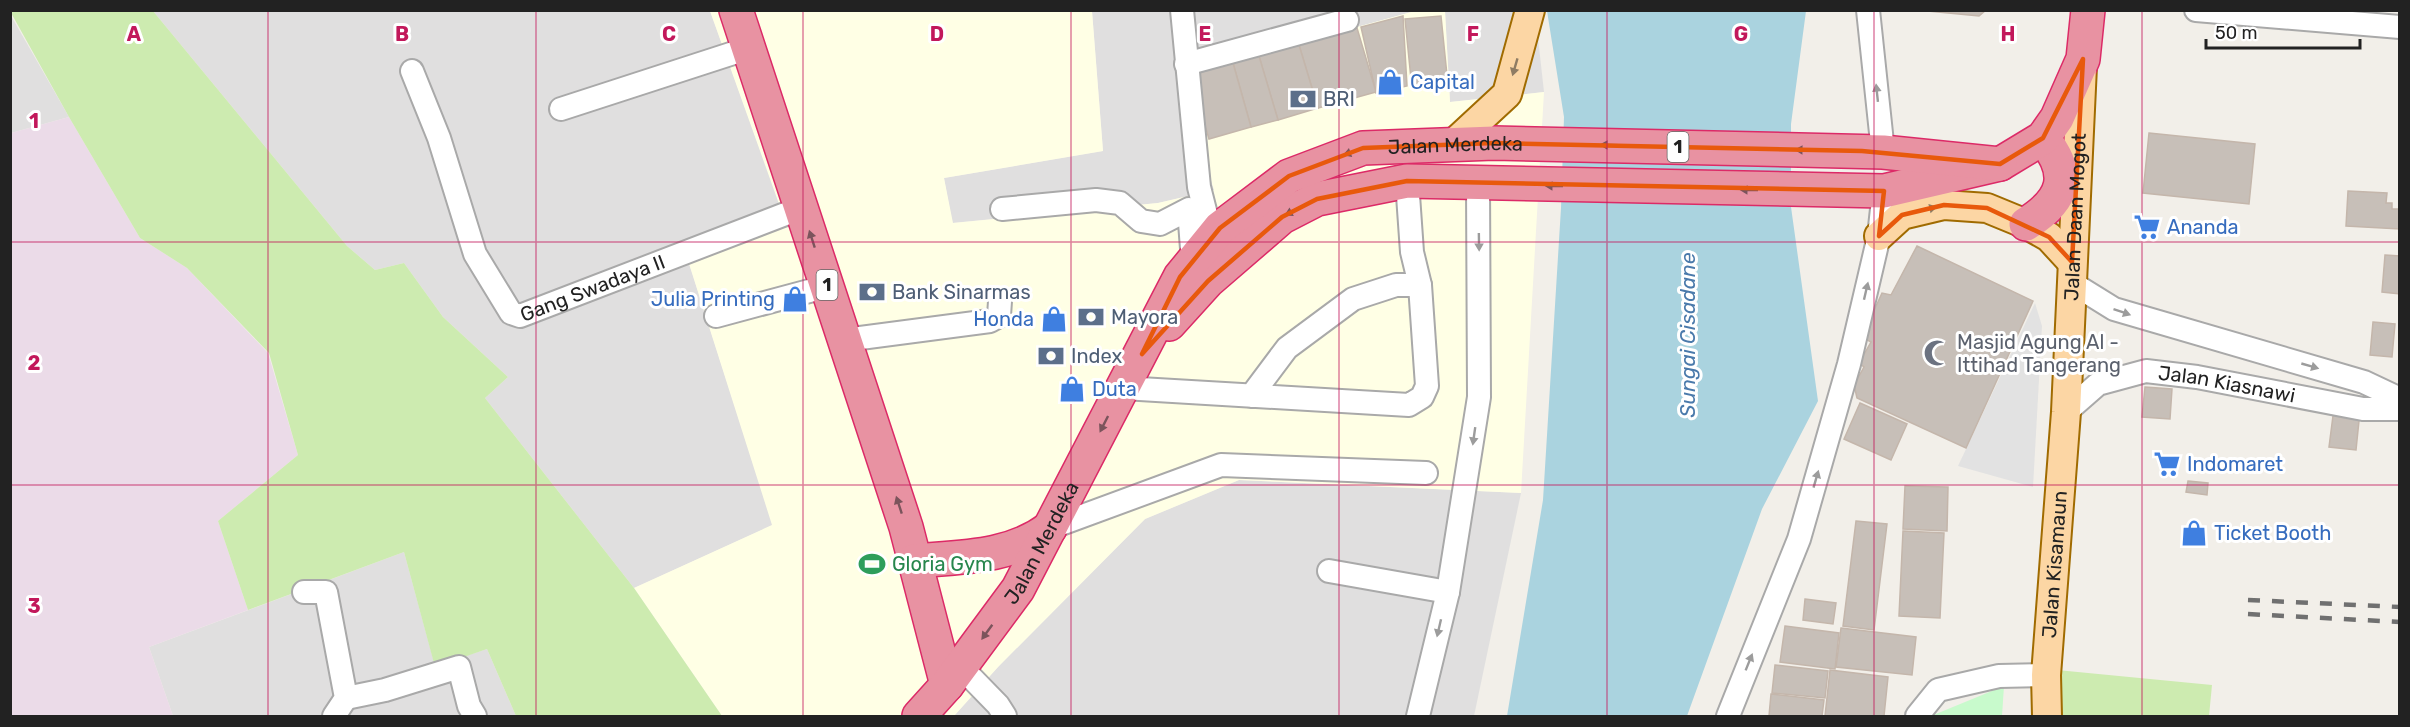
<svg xmlns="http://www.w3.org/2000/svg" width="2410" height="727" viewBox="0 0 2410 727" font-family="Rubik,sans-serif">
	<rect width="100%" height="100%" fill="#f2efe9"/>
	<!-- residential -->
	<g fill="#e0dfdf">
		<polygon points="153,11 710,11 785,218 685,251 773,525 634,588 485,398 508,377 443,317 404,263 375,270 347,246"/>
		<polygon points="1092,11 1415,11 1179,76 1214,190 1158,203 952,223 944,178 1103,151"/>
		<polygon points="1445,11 1535,11 1544,92 1450,102"/>
		<polygon points="10,14 69,117 11,133 10,133"/>
		<polygon points="1239,480 1521,493 1474,716 954,716 998,667 1145,519"/>
		<polygon points="404,552 435,666 487,649 516,716 173,716 149,647"/>
	</g>
	<!-- industrial -->
	<polygon fill="#ebdbe8" points="69,117 140,238 187,268 268,353 298,455 218,521 248,610 149,647 173,716 11,716 11,133"/>
	<!-- education -->
	<polygon fill="#ffffe5" points="710,11 1092,11 1103,151 944,178 953,223 1158,203 1214,190 1179,76 1415,11 1445,11 1450,102 1544,92 1521,493 1239,480 1145,519 998,667 954,716 722,716 634,588 772,525 685,251 784,218"/>
	<!-- grass -->
	<g fill="#cdebb0">
		<polygon points="10,11 153,11 347,246 375,270 404,263 443,317 508,377 485,398 634,588 722,716 516,716 487,649 435,667 404,552 248,610 218,521 298,455 269,353 187,268 140,238 69,117"/>
		<polygon points="2057,670 2212,685 2209,716 2054,716"/>
	</g>
	<!-- park -->
	<polygon fill="#c8facc" points="2004,686 2002,716 1931,716"/>
	<!-- parking -->
	<polygon fill="#e2e2e2" points="2035,303 2042,326 2033,487 1958,466"/>
	<!-- water -->
	<polygon fill="#aad3df" points="1547,11 1806,11 1791,124 1791,207 1818,401 1762,509 1687,716 1507,716 1543,500 1561,208 1564,117"/>
	<!-- building -->
	<g fill="#c7bfb8" stroke="#c4b6ab" stroke-width="1.5">
		<polygon points="1917,10 1986,10 1979,16"/>
		<polygon points="1403,16 1407,86 1376,93 1361,27"/>
		<polygon points="1441,16 1448,85 1412,89 1405,19"/>
		<polygon points="1357,28 1376,92 1318,108 1299,45"/>
		<polygon points="1299,45 1318,108 1278,120 1259,56"/>
		<polygon points="1259,56 1278,120 1251,127 1233,63"/>
		<polygon points="1233,63 1251,127 1209,139 1190,75"/>
		<polygon points="2149,133 2255,144 2249,204 2143,193"/>
		<polygon points="2348,191 2387,193 2386,203 2392,203 2392,209 2400,209 2400,229 2346,226"/>
		<polygon points="1917,246 2033,301 1966,448 1857,398 1854,385 1864,367 1859,363 1871,342 1862,337 1882,293 1891,295"/>
		<polygon points="2385,255 2400,256 2400,294 2382,292"/>
		<polygon points="2373,322 2395,324 2392,357 2370,355"/>
		<polygon points="2145,387 2172,389 2170,419 2142,417"/>
		<polygon points="1860,403 1907,424 1891,460 1844,439"/>
		<polygon points="2334,408 2360,411 2356,450 2329,447"/>
		<polygon points="2188,481 2208,483 2207,495 2186,492"/>
		<polygon points="1905,486 1948,487 1947,531 1903,529"/>
		<polygon points="1856,521 1887,524 1874,630 1843,626"/>
		<polygon points="1903,531 1944,533 1940,618 1899,616"/>
		<polygon points="1805,599 1836,603 1833,624 1803,620"/>
		<polygon points="1785,626 1839,633 1835,669 1780,662"/>
		<polygon points="1841,628 1916,637 1912,675 1836,667"/>
		<polygon points="1775,665 1828,671 1825,698 1772,693"/>
		<polygon points="1830,670 1888,677 1884,716 1825,716"/>
		<polygon points="1771,694 1824,700 1822,716 1769,716"/>
	</g>
	<g fill="none" stroke-linecap="round" stroke-linejoin="round">
		<!-- minor casing -->
		<g stroke="#a9a9a9" stroke-width="26">
			<g id="minor">
				<polyline points="1182,10 1199,187 1212,238"/>
				<polyline points="1868,10 1883,152"/>
				<polyline points="2196,10 2400,27"/>
				<polyline points="1186,64 1347,20"/>
				<path id="s1" d="M412,71L439,138L475,254L511,313L520,316L801,208"/>
				<polyline points="561,109 749,48"/>
				<polyline points="1407,181 1412,252 1420,285"/>
				<polyline points="1002,209 1096,200 1120,203 1141,221 1160,224 1189,209 1193,262"/>
				<polyline points="2072,283 2114,309 2364,382 2400,399"/>
				<polyline points="716,316 828,286"/>
				<polyline points="845,340 990,321 999,316 1000,301"/>
				<polyline points="1123,388 1409,405 1422,397 1427,386 1420,285 1396,285 1353,299 1287,348 1251,396"/>
				<path id="s2" d="M2066,412L2098,384L2146,371L2197,377L2363,409H2400"/>
				<polyline points="1050,528 1221,465 1426,473"/>
				<polyline points="1329,571 1448,592"/>
				<polyline points="304,592 326,592 346,698 334,716"/>
				<polyline points="961,667 998,705 1005,716"/>
				<polyline points="346,698 385,690 459,667 469,706 475,716"/>
				<polyline points="1418,716 1448,592 1479,397 1478,183"/>
				<polyline points="1728,716 1799,539 1849,364 1879,236 1884,191"/>
				<polyline points="1917,716 1938,690 1999,676 2046,675"/>
			</g>
		</g>
		<!-- major casing -->
		<g stroke="#a06b00" stroke-width="32">
			<g id="major">
				<polyline points="1453,144 1507,94 1530,10"/>
				<polyline points="1879,236 1902,215 1944,205 1987,208 2026,224 2049,237 2072,262"/>
				<path id="s3" d="M2047,716L2046,675L2066,412L2082,66"/>
			</g>
		</g>
		<!-- highway casing -->
		<g stroke="#dc2a67" stroke-width="36">
			<g id="highway">
				<polyline points="736,10 906,527 947,685"/>
				<path d="M2026,224C2066,199 2072,174 2043,138"/>
				<polyline points="1169,324 1208,281 1282,217 1317,199 1407,181 1884,191 2000,164 2043,138 2057,118 2083,59 2088,10"/>
				<path d="M914,561C962,557 1010,558 1050,528"/>
				<path id="s4" d="M919,716L947,685L1018,589L1180,277L1220,228L1289,176L1363,148L1494,143L1883,152L2000,164"/>
			</g>
		</g>
		<!-- minor -->
		<use href="#minor" stroke="#fff" stroke-width="22"/>
		<!-- major -->
		<use href="#major" stroke="#fcd6a4" stroke-width="28"/>
		<!-- highway -->
		<use href="#highway" stroke="#e892a2" stroke-width="33"/>
		<!-- rail -->
		<g stroke="#707070" stroke-width="4.5" stroke-dasharray="12 12" stroke-linecap="butt">
			<polyline points="2248,600 2400,607"/>
			<polyline points="2248,614 2400,622"/>
		</g>
	</g>
	<!-- one-way arrows -->
	<defs><path id="oneway-solid" d="M-6-.8H1V-3.2L6.5 0L1 3.2V.8H-6Z" transform="scale(1.5)"/></defs>
	<g fill="#8f7c63">
		<use href="#oneway-solid" transform="translate(1515 67) rotate(106)"/>
		<use href="#oneway-solid" transform="translate(1928 209) rotate(-13)"/>
	</g>
	<g fill="#9c9c9c">
		<use href="#oneway-solid" transform="translate(1877 93) rotate(-96)"/>
		<use href="#oneway-solid" transform="translate(1479 242) rotate(89)"/>
		<use href="#oneway-solid" transform="translate(1866 291) rotate(-77)"/>
		<use href="#oneway-solid" transform="translate(2122 312) rotate(19)"/>
		<use href="#oneway-solid" transform="translate(2310 366) rotate(16)"/>
		<use href="#oneway-solid" transform="translate(1474 436) rotate(98)"/>
		<use href="#oneway-solid" transform="translate(1816 479) rotate(-74)"/>
		<use href="#oneway-solid" transform="translate(1439 628) rotate(103)"/>
		<use href="#oneway-solid" transform="translate(1749 662) rotate(-68)"/>
	</g>
	<g fill="#7b545c">
		<use href="#oneway-solid" transform="translate(1609 145) rotate(-179)"/>
		<use href="#oneway-solid" transform="translate(1804 150) rotate(-179)"/>
		<use href="#oneway-solid" transform="translate(1352 152) rotate(160)"/>
		<use href="#oneway-solid" transform="translate(1554 186) rotate(-179)"/>
		<use href="#oneway-solid" transform="translate(1749 190) rotate(-179)"/>
		<use href="#oneway-solid" transform="translate(1293 211) rotate(153)"/>
		<use href="#oneway-solid" transform="translate(812 239) rotate(-108)"/>
		<use href="#oneway-solid" transform="translate(1104 424) rotate(117)"/>
		<use href="#oneway-solid" transform="translate(899 505) rotate(-108)"/>
		<use href="#oneway-solid" transform="translate(987 632) rotate(126)"/>
	</g>
	<!-- marked area -->
	<path fill="none" stroke="#e8590c" stroke-width="4.5" stroke-linejoin="round" d="M2083,59L2072,262L2049,237L1987,208L1944,205L1902,215L1879,236L1884,191L1407,181L1317,199L1282,217L1208,281L1142,354L1180,277L1220,228L1289,176L1363,148L1494,143L1862,151L2000,164L2043,138Z"/>
	<!-- grid -->
	<path fill="none" stroke="#c2185b" stroke-width="1.5" stroke-opacity="0.55" d="M268,10V716M536,10V716M803,10V716M1071,10V716M1339,10V716M1607,10V716M1874,10V716M2142,10V716M10,242H2400M10,485H2400"/>
	<!-- icons -->
	<defs>
		<g id="shop-bare" transform="scale(2.07)"><path d="M-5-2.5h2.3a2.7 3.5 0 0 1 5.4 0H5L5.5 6h-11ZM-1.5-2.5h3a1.5 2.3 0 0 0-3 0Z" fill="#3f7fe0" stroke="#fff" stroke-width="2.5" paint-order="stroke"/></g>
		<g id="bank-bare" transform="scale(2.07)"><path d="M-6-4H6V4H-6ZM0-2.3a2.3 2.3 0 1 0 0 4.6a2.3 2.3 0 1 0 0-4.6Z" fill="#5c6f8a" stroke="#fff" stroke-width="2.5" paint-order="stroke"/></g>
		<g id="supermarket-bare" transform="scale(2.07)"><path d="M-6-5.5h2.5l.6 2H6L4.5 2H-2.5L-4.4-4H-6ZM-1.5 3.2a1.3 1.3 0 1 0 .1 0ZM3 3.2a1.3 1.3 0 1 0 .1 0Z" fill="#3f7fe0" stroke="#fff" stroke-width="2.5" paint-order="stroke"/></g>
		<g id="mosque-bare" transform="scale(2.07)"><path d="M3.5-4.9A6 6 0 1 0 3.5 4.9A5 5 0 1 1 3.5-4.9Z" fill="#6b7280" stroke="#fff" stroke-width="2.5" paint-order="stroke"/></g>
		<g id="stadium-bare" transform="scale(2.07)"><path d="M0-5a6.5 5 0 1 0 0 10a6.5 5 0 1 0 0-10ZM-3.5-1.8h7v3.6h-7Z" fill="#2e9e5b" stroke="#fff" stroke-width="2.5" paint-order="stroke"/></g>
	</defs>
	<g fill-rule="evenodd">
		<use href="#shop-bare" x="1390" y="82"/>
		<use href="#bank-bare" x="1303" y="99"/>
		<use href="#supermarket-bare" x="2147" y="227"/>
		<use href="#bank-bare" x="872" y="292"/>
		<use href="#shop-bare" x="795" y="299"/>
		<use href="#bank-bare" x="1091" y="317"/>
		<use href="#shop-bare" x="1054" y="319"/>
		<use href="#mosque-bare" x="1937" y="353"/>
		<use href="#bank-bare" x="1051" y="356"/>
		<use href="#shop-bare" x="1072" y="389"/>
		<use href="#supermarket-bare" x="2167" y="464"/>
		<use href="#shop-bare" x="2194" y="533"/>
		<use href="#stadium-bare" x="872" y="564"/>
	</g>
	<g text-anchor="middle" stroke-width="6" stroke-linejoin="round" paint-order="stroke">
		<!-- shield labels -->
		<g fill="#fff" stroke="#646464" stroke-width="1.5">
			<rect x="1667.5" y="132" width="21" height="30" rx="4.5"/>
			<rect x="816.5" y="270" width="21" height="30" rx="4.5"/>
		</g>
		<g font-size="18" font-weight="bold" fill="#222">
			<text x="1678" y="153">1</text>
			<text x="827" y="291">1</text>
		</g>
		<!-- shop labels -->
		<g font-size="20" fill="#366cbe" stroke="#fff" text-anchor="start">
			<text x="1410" y="89">Capital</text>
			<text x="2167" y="234">Ananda</text>
			<text x="775" y="306" text-anchor="end">Julia Printing</text>
			<text x="1034" y="326" text-anchor="end">Honda</text>
			<text x="1092" y="396">Duta</text>
			<text x="2187" y="471">Indomaret</text>
			<text x="2214" y="540">Ticket Booth</text>
		</g>
		<!-- service labels -->
		<g font-size="20" fill="#4e5e75" stroke="#fff" text-anchor="start">
			<text x="1323" y="106">BRI</text>
			<text x="892" y="299">Bank Sinarmas</text>
			<text x="1111" y="324">Mayora</text>
			<text x="1071" y="363">Index</text>
		</g>
		<!-- street labels -->
		<g font-size="20" fill="#222" stroke="#fff">
			<text dy="7" stroke="none"><textPath href="#s4" startOffset="834">Jalan Merdeka</textPath></text>
			<text dy="7" stroke="none"><textPath href="#s3" startOffset="500">Jalan Daan Mogot</textPath></text>
			<text dy="7" stroke="none"><textPath href="#s1" startOffset="350">Gang Swadaya II</textPath></text>
			<text dy="7" stroke="none"><textPath href="#s2" startOffset="174">Jalan Kiasnawi</textPath></text>
			<text dy="7" stroke="none"><textPath href="#s4" startOffset="213">Jalan Merdeka</textPath></text>
			<text dy="7" stroke="none"><textPath href="#s3" startOffset="152">Jalan Kisamaun</textPath></text>
		</g>
		<!-- worship labels -->
		<g font-size="20" fill="#5b616d" stroke="#fff" text-anchor="start">
			<text x="1957" y="349">Masjid Agung Al -<tspan x="1957" dy="23">Ittihad Tangerang</tspan></text>
		</g>
		<!-- leisure labels -->
		<g font-size="20" fill="#27864d" stroke="#fff" text-anchor="start">
			<text x="892" y="571">Gloria Gym</text>
		</g>
		<!-- water labels -->
		<g font-size="21" font-style="italic" fill="#4a7aab" stroke="#fff">
			<text transform="translate(1688 335) rotate(-90)" y="7">Sungai Cisadane</text>
		</g>
	</g>
	<g font-size="20" text-anchor="middle" font-weight="bold" fill="#c2185b" stroke="#fff" stroke-width="6" stroke-linejoin="round" paint-order="stroke">
		<text x="134" y="41">A</text>
		<text x="402" y="41">B</text>
		<text x="669" y="41">C</text>
		<text x="937" y="41">D</text>
		<text x="1205" y="41">E</text>
		<text x="1473" y="41">F</text>
		<text x="1741" y="41">G</text>
		<text x="2008" y="41">H</text>
		<text x="34" y="128">1</text>
		<text x="34" y="370">2</text>
		<text x="34" y="613">3</text>
	</g>
	<!-- border -->
	<rect width="2410" height="727" fill="none" stroke="#222222" stroke-width="24"/>
	<!-- scale -->
	<path d="M2206 39v9h154v-9" fill="none" stroke="#222222" stroke-width="3"/>
	<text x="2215" y="39" font-size="18" fill="#222222" stroke="#ffffff" stroke-width="4.5" paint-order="stroke">50 m</text>
</svg>
